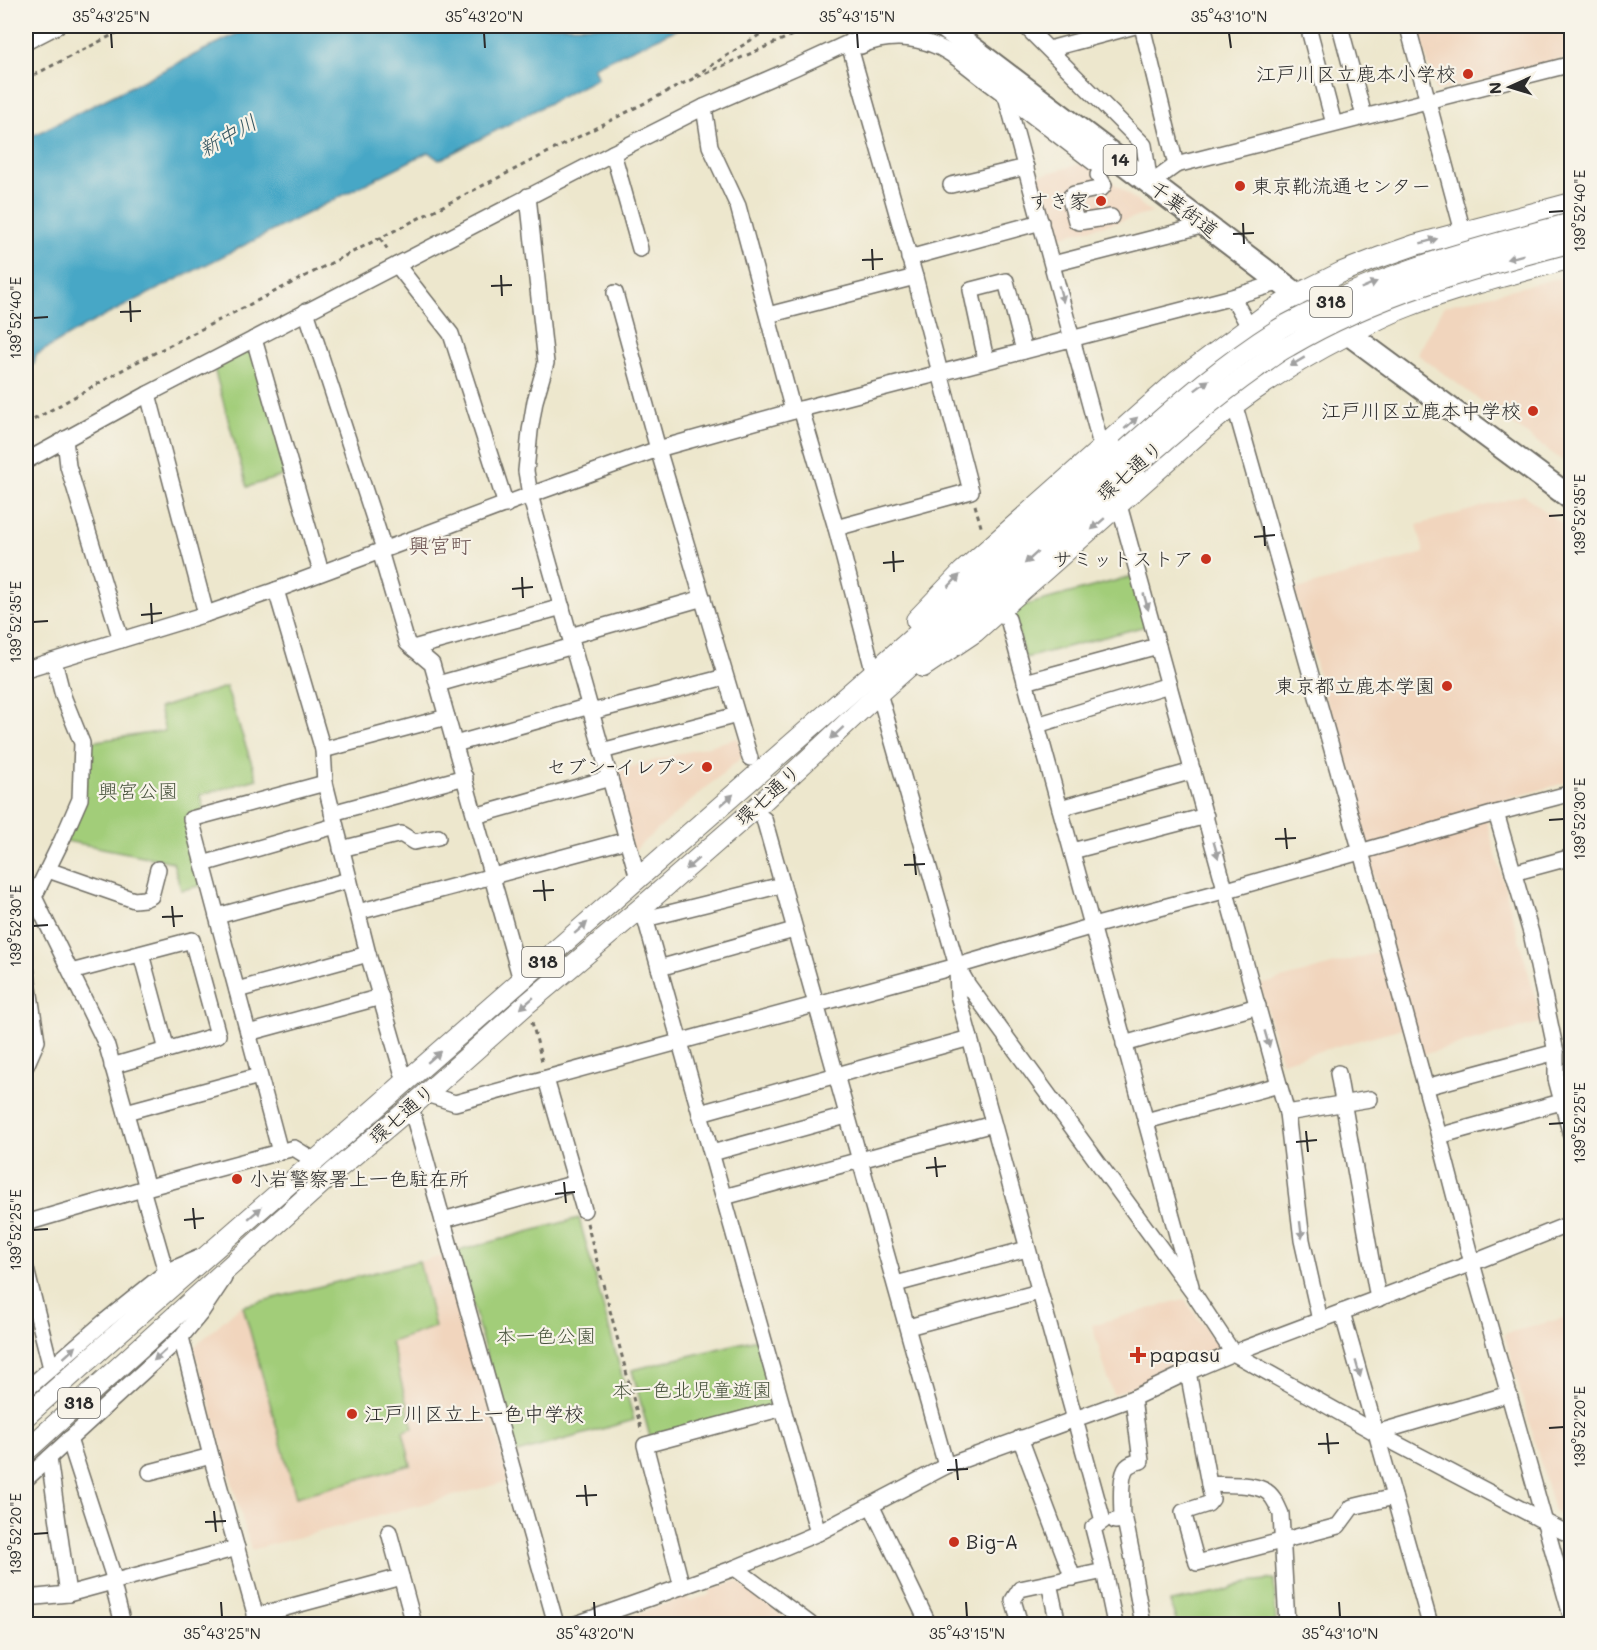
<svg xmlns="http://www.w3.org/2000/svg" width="1597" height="1650" viewBox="0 0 1597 1650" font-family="Mali,'Klee One',sans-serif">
	<rect width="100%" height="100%" fill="#f7f3e8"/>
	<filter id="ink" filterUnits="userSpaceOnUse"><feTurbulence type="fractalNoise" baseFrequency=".0167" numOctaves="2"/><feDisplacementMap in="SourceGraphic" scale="12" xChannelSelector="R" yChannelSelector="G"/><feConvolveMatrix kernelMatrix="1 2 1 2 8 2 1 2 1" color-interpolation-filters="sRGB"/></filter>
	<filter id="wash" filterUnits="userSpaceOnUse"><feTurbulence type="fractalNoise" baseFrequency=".008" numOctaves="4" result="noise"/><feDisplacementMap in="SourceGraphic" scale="24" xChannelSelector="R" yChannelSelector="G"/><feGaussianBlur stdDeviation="1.35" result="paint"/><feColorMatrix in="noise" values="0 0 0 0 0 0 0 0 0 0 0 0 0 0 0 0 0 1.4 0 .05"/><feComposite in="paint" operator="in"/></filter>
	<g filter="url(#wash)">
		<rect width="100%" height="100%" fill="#ede7cd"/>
		<!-- built -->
		<g fill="#f1d5bd">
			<polygon points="1418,26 1571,26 1571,57 1439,91 1435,90"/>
			<polygon points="1087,162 1152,213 1050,239 1033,177"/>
			<polygon points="1571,275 1572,275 1571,467 1417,354 1444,306"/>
			<polygon points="1524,495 1571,531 1571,781 1484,806 1489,830 1542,1022 1421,1055 1413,1025 1281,1062 1260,985 1393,948 1370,860 1365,836 1294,590 1424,553 1417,525"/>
			<polygon points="738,738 743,756 633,851 612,772"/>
			<polygon points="447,1255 509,1481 251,1550 194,1347 239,1307"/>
			<polygon points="1184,1299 1218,1346 1218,1351 1113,1395 1092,1325"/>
			<polygon points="1571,1316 1572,1316 1571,1521 1554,1511 1504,1334"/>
			<polygon points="736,1581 782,1615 791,1624 611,1624 687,1596 689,1601 706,1596 711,1594 709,1590"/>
		</g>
		<!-- green -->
		<g fill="#a2cd79" stroke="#667c52" stroke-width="1.5">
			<polygon points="253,344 289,474 247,487 213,365"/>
			<polygon points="1133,576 1146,626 1025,658 1011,609"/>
			<polygon points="226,687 257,779 200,795 204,812 188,815 204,885 181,890 173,862 66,841 83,743 165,731 159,708"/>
			<polygon points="579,1218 634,1420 513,1454 458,1251"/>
			<polygon points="419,1261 435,1327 391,1342 413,1428 403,1431 411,1465 296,1497 243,1306"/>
			<polygon points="757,1339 774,1404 650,1437 632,1370"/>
			<polygon points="1274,1579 1276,1624 1177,1624 1170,1602 1219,1593 1248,1582"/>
		</g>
		<!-- water -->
		<polygon fill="#47a7c6" stroke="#396978" stroke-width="1.5" points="252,26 684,26 593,67 598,78 439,160 428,152 83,327 36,355 34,364 26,368 26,139"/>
	</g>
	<g filter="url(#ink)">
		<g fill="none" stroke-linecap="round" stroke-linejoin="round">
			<!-- minor casing -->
			<g stroke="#6f6d64" stroke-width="18">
				<g id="minor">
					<polyline points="1025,26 1144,145 1150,184 1176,165 1572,64"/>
					<polyline points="1142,26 1176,165"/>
					<polyline points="1308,26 1334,124"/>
					<polyline points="1340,26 1364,116"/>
					<polyline points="1409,26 1409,31 1463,232"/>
					<polyline points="26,42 57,26"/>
					<path d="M861,46C885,35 912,36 936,46C954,53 970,69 985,80C1024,109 1063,139 1102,169L1118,158"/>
					<polyline points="1049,49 1135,26"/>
					<polyline points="1006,96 1102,449"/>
					<polyline points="704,107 710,146 738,206 793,411"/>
					<polyline points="613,153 640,249"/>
					<polyline points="1098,175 1104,185 1102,188 1074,194 1071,196 1070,199 1076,221 1079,222 1111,217"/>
					<polyline points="951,185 1026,167"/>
					<polyline points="528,196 546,363 535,401 530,431 526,471 530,495 638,878"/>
					<polyline points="909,258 1041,222"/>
					<polyline points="1053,264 1205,225"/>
					<polyline points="397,265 451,334 506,505"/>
					<polyline points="615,293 658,449 750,758"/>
					<polyline points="1229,298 1281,282"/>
					<polyline points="306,311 384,549"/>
					<polyline points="768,315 915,277"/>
					<polyline points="254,339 321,572"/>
					<polyline points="986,360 971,290 1006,281 1024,351"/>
					<polyline points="148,394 206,614"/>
					<polyline points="1232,396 1361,852 1439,1136 1472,1263 1572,1619"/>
					<polyline points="801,409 836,528 879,693 957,966 968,985 1194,1294 1233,1353 1376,1433 1572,1536"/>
					<polyline points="65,439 68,466 121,640"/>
					<polyline points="26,461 148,394 613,153 704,107 796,67 885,26"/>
					<polyline points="1119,505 1287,1113 1302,1240 1320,1320"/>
					<polyline points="836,528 971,491 915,277 851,51"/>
					<polyline points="380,551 407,643 432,664 521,980"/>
					<polyline points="276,590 323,750 325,783 368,954 405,1082"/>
					<polyline points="1008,619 1191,1286"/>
					<polyline points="570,636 703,598"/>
					<polyline points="413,648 562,607"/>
					<polyline points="54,661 63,696 82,743 80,799 62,840 34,897 107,1046 147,1188"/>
					<polyline points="26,669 206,614 276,590 530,495 658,449 801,409 1229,298 1237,305 1249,327"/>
					<polyline points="1025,682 1158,646"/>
					<polyline points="438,684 573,646"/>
					<polyline points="591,712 725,677"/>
					<polyline points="1037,725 1169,685"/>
					<polyline points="455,744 590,706"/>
					<polyline points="323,750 447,717"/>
					<polyline points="602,751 737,715"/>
					<polyline points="1060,808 1193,771"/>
					<polyline points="332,813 465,777"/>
					<polyline points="1496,813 1531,933 1556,1052 1556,1079 1572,1139"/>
					<polyline points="475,816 610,778"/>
					<polyline points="764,819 946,1466"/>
					<polyline points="341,849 401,834 414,842 438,837"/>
					<polyline points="1072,851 1206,816"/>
					<polyline points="203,864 335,826"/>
					<polyline points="48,870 134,900 144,899 151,896 158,869"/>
					<polyline points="1513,873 1572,857"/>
					<polyline points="642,907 818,1533"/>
					<polyline points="358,912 627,840"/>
					<polyline points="26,915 34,897"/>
					<polyline points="217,916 349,880"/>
					<polyline points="645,919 782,885"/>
					<polyline points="141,954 167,1050"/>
					<polyline points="26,968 37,1041 26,1066"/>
					<polyline points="659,968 794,930"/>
					<polyline points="957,969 958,995 1103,1521 1093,1528 1104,1571 1115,1624"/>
					<polyline points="71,972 192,940 218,1035 112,1066"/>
					<polyline points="237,990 368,954"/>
					<polyline points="248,1033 381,997"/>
					<polyline points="1124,1044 1258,1006"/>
					<polyline points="1338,1073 1378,1299"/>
					<polyline points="546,1079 584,1210"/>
					<polyline points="1426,1087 1556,1052"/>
					<polyline points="426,1094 455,1103 957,966 1093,926 1227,890 1496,813 1572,793"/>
					<polyline points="411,1107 556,1624"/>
					<polyline points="126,1112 259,1076"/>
					<polyline points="700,1113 970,1038"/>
					<polyline points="1287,1113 1370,1099"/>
					<polyline points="1146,1121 1279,1085"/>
					<polyline points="1439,1136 1561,1102"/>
					<polyline points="280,1152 191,819 325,783"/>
					<polyline points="712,1153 846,1116"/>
					<polyline points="142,1189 166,1272"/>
					<polyline points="724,1197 993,1124"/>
					<polyline points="443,1220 576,1183"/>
					<polyline points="26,1223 142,1189 294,1148 315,1161"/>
					<polyline points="26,1269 51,1368"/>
					<polyline points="896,1284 1027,1249"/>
					<polyline points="1342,1312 1430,1624"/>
					<polyline points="908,1327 1039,1292"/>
					<polyline points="181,1337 211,1456 258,1624"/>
					<path d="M1188,1372L1209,1484C1226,1485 1248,1483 1264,1490C1273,1494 1277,1505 1281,1514L1287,1624"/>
					<polyline points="26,1390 104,1322 166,1272 198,1258"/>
					<polyline points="1376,1433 1509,1394"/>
					<polyline points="1020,1438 1073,1578"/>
					<polyline points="69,1439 113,1575 112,1581 123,1624"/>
					<polyline points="49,1458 68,1594"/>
					<polyline points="150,1472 211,1456"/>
					<polyline points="26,1479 181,1337 200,1314 224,1278"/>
					<polyline points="1209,1484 1212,1499 1208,1504 1183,1512 1197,1563 1338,1526 1352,1507 1394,1497"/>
					<polyline points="871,1505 926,1619"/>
					<path d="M1122,1520C1122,1507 1119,1476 1127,1467C1131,1463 1137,1462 1141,1461L1133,1398"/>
					<polyline points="1115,1521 1125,1520 1134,1565 1133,1570 1143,1624"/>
					<polyline points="389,1532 414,1624"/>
					<polyline points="735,1568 810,1624"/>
					<polyline points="1049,1583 1058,1624"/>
					<polyline points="682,1587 645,1445 783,1408"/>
					<polyline points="26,1598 68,1594 237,1548"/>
					<polyline points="255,1616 401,1577"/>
					<polyline points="576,1624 735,1568 818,1533 946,1466 1133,1398 1188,1372 1233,1353 1472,1263 1572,1223"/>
					<polyline points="1020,1624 1013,1600 1020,1589 1104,1571"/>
				</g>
			</g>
			<!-- major casing -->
			<g stroke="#6f6d64" stroke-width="22">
				<g id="major">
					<polyline points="916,620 962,572 1177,381 1271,311 1298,294 1342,272 1378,258 1415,245 1572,203"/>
					<path d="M923,667L975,632L1205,428C1249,391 1296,361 1347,335C1367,325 1387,314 1409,306C1461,286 1517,273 1572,258"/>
					<polyline points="26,1416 115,1336 874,672 1126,450"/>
					<polyline points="26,1451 334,1172 411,1107 528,1003 642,907 759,805 879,693 1138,464"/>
				</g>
			</g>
			<!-- highway casing -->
			<g stroke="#6f6d64" stroke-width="26">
				<polyline id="highway" points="943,26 1349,334 1572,499"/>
			</g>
			<!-- path -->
			<g stroke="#6f6d64" stroke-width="3" stroke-dasharray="4.5 4.5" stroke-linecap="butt">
				<polyline points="695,76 773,26"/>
				<polyline points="26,79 130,26"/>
				<polyline points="380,238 390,253"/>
				<polyline points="26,424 133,364 686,82 813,26"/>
				<polyline points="975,505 982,530"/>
				<polyline points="532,1022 543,1065"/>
				<polyline points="587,1223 642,1432"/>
			</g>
			<!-- minor -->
			<use href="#minor" stroke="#fff" stroke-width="15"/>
			<!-- major -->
			<use href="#major" stroke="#fff" stroke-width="20"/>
			<!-- highway -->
			<use href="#highway" stroke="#fff" stroke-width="22"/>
			<!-- major-bridge casing -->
			<g stroke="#6f6d64" stroke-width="22" stroke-linecap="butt">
				<g id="major-bridge">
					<path d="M1126,450C1174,408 1222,365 1276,331C1286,324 1298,319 1308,314C1391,270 1481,247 1572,223"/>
					<path d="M1138,464C1176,431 1214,398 1255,369C1266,361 1277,352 1289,346C1376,294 1474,268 1572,242"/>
				</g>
			</g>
			<!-- major-bridge -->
			<use href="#major-bridge" stroke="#fff" stroke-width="20"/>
		</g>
		<!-- one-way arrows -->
		<defs><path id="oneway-solid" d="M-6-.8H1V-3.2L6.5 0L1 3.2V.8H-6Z" transform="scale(1.5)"/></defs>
		<g fill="#a0a0a0">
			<use href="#oneway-solid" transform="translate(1429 241) rotate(-15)"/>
			<use href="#oneway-solid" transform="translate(1515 257) rotate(165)"/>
			<use href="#oneway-solid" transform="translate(1369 285) rotate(-23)"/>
			<use href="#oneway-solid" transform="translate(1061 294) rotate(75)"/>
			<use href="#oneway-solid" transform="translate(1297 362) rotate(149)"/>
			<use href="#oneway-solid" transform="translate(1202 385) rotate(-37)"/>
			<use href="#oneway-solid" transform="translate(1131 423) rotate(-42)"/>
			<use href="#oneway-solid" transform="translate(1098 524) rotate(139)"/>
			<use href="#oneway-solid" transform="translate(1031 558) rotate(138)"/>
			<use href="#oneway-solid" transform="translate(954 581) rotate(-46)"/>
			<use href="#oneway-solid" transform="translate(1146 602) rotate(74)"/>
			<use href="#oneway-solid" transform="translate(837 733) rotate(137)"/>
			<use href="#oneway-solid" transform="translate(727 800) rotate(-41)"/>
			<use href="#oneway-solid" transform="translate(1216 850) rotate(74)"/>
			<use href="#oneway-solid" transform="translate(692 864) rotate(139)"/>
			<use href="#oneway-solid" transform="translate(581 928) rotate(-41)"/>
			<use href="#oneway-solid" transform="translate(527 1003) rotate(139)"/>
			<use href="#oneway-solid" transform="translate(1267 1039) rotate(74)"/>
			<use href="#oneway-solid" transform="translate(434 1057) rotate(-41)"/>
			<use href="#oneway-solid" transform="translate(255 1213) rotate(-41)"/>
			<use href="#oneway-solid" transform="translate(1301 1230) rotate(83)"/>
			<use href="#oneway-solid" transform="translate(70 1352) rotate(-42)"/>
			<use href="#oneway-solid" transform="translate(160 1355) rotate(138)"/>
			<use href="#oneway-solid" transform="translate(1358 1369) rotate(74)"/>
		</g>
	</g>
	<!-- ticks -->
	<path fill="none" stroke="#2b2b2b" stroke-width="2" d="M111,33L112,48M484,33L485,48M857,33L858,48M1229,33L1231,48M1549,212L1564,211M1243,223L1244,244M1233,234L1254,233M872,249L873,270M862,260L883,259M501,275L502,296M491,286L512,285M130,301L131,322M120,312L141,311M33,318L48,317M1549,516L1564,515M1264,526L1265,546M1254,537L1275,535M893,551L894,572M883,563L904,561M522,577L523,598M512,589L533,587M151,603L152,624M141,615L162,613M33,622L48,621M1549,820L1564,819M1285,828L1287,849M1275,839L1296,838M914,854L916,875M904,865L925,864M543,880L545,901M533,891L554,890M172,906L174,927M162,917L183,916M33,926L48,925M1549,1124L1564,1123M1306,1131L1308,1152M1296,1142L1317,1140M935,1157L937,1177M926,1168L946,1166M564,1182L566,1203M555,1194L575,1192M193,1208L195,1229M184,1220L204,1218M33,1230L48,1229M1549,1428L1564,1427M1327,1433L1329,1454M1318,1444L1339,1443M956,1459L958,1480M947,1470L968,1469M585,1485L587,1506M576,1496L597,1495M214,1511L216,1532M205,1522L226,1521M33,1534L48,1533M221,1602L222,1617M594,1602L595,1617M966,1602L967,1617M1339,1602L1340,1617"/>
	<!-- markers -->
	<g fill="#c8321e" stroke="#f7f3e8" stroke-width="2">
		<circle cx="1468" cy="74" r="6"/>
		<circle cx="1240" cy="186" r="6"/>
		<circle cx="1101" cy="201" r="6"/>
		<circle cx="1533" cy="411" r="6"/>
		<circle cx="1206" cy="559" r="6"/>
		<circle cx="1447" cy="686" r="6"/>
		<circle cx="707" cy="767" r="6"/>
		<circle cx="237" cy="1179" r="6"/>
		<path d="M1135 1346h6v6h6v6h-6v6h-6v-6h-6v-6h6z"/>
		<circle cx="352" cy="1414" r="6"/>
		<circle cx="954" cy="1542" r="6"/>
	</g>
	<g text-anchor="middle" stroke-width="4.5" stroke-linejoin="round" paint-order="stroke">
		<!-- shield labels -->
		<g fill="#f7f3e8" stroke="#686764" stroke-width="1.5">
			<rect x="1103.5" y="145" width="33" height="30" rx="4.5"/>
			<rect x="1310" y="287" width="42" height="30" rx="4.5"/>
			<rect x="522" y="947" width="42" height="30" rx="4.5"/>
			<rect x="58" y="1388" width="42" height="30" rx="4.5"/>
		</g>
		<g font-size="18" font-weight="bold" fill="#2b2b2b">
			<text x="1120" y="166">14</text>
			<text x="1331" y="308">318</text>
			<text x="543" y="968">318</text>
			<text x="79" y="1409">318</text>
		</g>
		<!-- poi labels -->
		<g font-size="20" fill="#2b2b2b" stroke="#f7f3e8" text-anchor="end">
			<text x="1456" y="81">江戸川区立鹿本小学校</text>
			<text x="1252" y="193" text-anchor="start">東京靴流通センター</text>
			<text x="1089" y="208">すき家</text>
			<text x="1521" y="418">江戸川区立鹿本中学校</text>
			<text x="1194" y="566">サミットストア</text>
			<text x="1435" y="693">東京都立鹿本学園</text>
			<text x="695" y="774">セブン-イレブン</text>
			<text x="249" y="1186" text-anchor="start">小岩警察署上一色駐在所</text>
			<text x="1150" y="1362" text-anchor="start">papasu</text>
			<text x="364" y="1421" text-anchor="start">江戸川区立上一色中学校</text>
			<text x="966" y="1549" text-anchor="start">Big-A</text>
		</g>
		<!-- street labels -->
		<g font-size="20" fill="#2b2b2b" stroke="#f7f3e8">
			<text transform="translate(1184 209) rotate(37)" y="7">千葉街道</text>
			<text transform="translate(1130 471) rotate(-41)" y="7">環七通り</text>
			<text transform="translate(768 795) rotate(-42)" y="7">環七通り</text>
			<text transform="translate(402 1114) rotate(-41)" y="7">環七通り</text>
		</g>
		<!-- park labels -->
		<g font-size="20" fill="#49543e" stroke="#f7f3e8">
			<text x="138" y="798">興宮公園</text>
			<text x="546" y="1343">本一色公園</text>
			<text x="692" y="1397">本一色北児童遊園</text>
		</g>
		<!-- water labels -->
		<g font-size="21" font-style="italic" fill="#355661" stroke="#f7f3e8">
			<text transform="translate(228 136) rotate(-29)" y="7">新中川</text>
		</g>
		<!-- neighbourhood labels -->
		<g font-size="21" fill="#6e5553" stroke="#f7f3e8">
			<text x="440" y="553">興宮町</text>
		</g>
	</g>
	<!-- margin -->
	<rect width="1597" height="1650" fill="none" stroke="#f7f3e8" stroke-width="66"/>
	<!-- north arrow -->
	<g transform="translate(1510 87) rotate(266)" stroke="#f7f3e8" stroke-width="4.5" paint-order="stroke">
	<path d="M0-4.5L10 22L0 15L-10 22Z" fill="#2b2b2b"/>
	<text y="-9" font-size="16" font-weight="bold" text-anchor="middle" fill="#2b2b2b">N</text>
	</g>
	<rect x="33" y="33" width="1531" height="1584" fill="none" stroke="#2b2b2b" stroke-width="2"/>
	<g font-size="15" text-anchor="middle" fill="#2b2b2b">
		<text x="111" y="22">35°43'25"N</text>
		<text x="484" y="22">35°43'20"N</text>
		<text x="857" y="22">35°43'15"N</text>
		<text x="1229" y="22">35°43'10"N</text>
		<text transform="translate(1580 211) rotate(-90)" y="5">139°52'40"E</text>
		<text transform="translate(16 318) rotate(-90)" y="5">139°52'40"E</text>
		<text transform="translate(1580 515) rotate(-90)" y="5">139°52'35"E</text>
		<text transform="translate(16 622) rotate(-90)" y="5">139°52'35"E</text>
		<text transform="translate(1580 819) rotate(-90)" y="5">139°52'30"E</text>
		<text transform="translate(16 926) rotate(-90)" y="5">139°52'30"E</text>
		<text transform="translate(1580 1123) rotate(-90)" y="5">139°52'25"E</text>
		<text transform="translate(16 1230) rotate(-90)" y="5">139°52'25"E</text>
		<text transform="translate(1580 1427) rotate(-90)" y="5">139°52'20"E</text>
		<text transform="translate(16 1534) rotate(-90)" y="5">139°52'20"E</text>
		<text x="222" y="1639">35°43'25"N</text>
		<text x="595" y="1639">35°43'20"N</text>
		<text x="967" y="1639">35°43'15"N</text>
		<text x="1340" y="1639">35°43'10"N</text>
	</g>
</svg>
